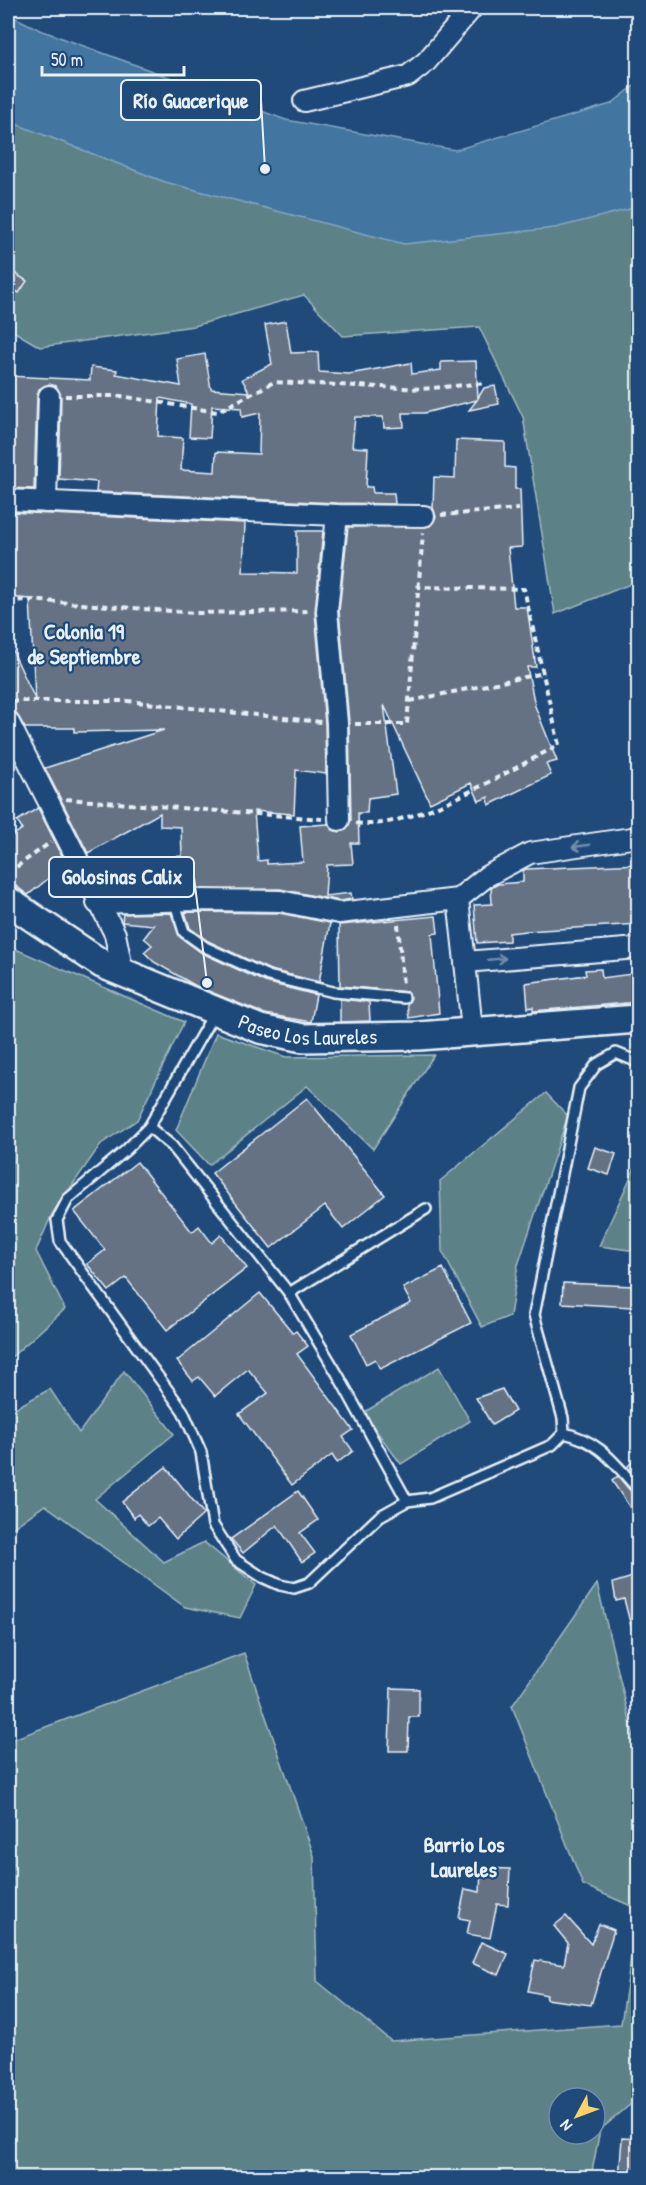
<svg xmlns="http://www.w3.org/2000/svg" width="646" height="2185" viewBox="0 0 646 2185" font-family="'Patrick Hand',sans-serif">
	<rect width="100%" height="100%" fill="#1f4a7a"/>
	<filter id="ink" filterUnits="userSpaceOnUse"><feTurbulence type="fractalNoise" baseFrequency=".0167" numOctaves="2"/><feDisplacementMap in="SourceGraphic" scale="12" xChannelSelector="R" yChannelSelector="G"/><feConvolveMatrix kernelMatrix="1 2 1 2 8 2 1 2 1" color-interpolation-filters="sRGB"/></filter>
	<g filter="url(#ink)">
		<!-- green -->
		<g fill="#5c8288" stroke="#a2bac0" stroke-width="1.5" fill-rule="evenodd">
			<polygon points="8,104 638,182 638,581 555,614 523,417 479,327 343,336 304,295 194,326 40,347 8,328"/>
			<polygon points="8,942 13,948 184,1022 137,1120 101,1144 52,1214 36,1251 65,1309 8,1360"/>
			<polygon points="216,1033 286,1057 434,1055 373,1149 307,1086 209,1165 176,1130"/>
			<polygon points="546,1093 568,1116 518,1265 510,1316 482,1327 442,1251 440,1181"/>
			<polygon points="638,1161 638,1262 636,1251 599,1246"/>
			<polygon points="439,1367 470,1421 401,1464 363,1413"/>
			<polygon points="124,1371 174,1434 95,1499 164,1562 204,1542 256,1585 240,1618 185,1607 45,1505 8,1531 8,1412 50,1389 79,1433"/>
			<polygon points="597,1584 638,1754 638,1909 583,1885 512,1706"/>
			<path d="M244,1653L314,1856L317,1981L391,2041L621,2024L638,1911V2098L600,2130L591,2177H8V1741ZM559,2098H595V2134H559Z"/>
		</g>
		<!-- water -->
		<polygon fill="#42759f" stroke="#84a7c3" stroke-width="1.5" points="8,14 40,30 286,120 455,150 611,104 638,83 638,207 555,228 404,244 165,182 8,121"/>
		<!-- building -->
		<g fill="#657284" stroke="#e8f1f8" stroke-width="1.5" fill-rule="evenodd">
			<polygon points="8,269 27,281 19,293 8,286"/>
			<path d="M286,321L291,353L318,352L319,372L349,374L411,363L412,374L441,370V362L476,361L478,398L484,388L495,386L499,404L469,410L477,400L424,413H403L404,427L384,428L383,417H355L352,447L368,448L366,487H372L373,493H394L395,504L337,503L96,492L97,482L59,479L61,396L56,386L49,384L39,389L37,396L34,489L8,488V376L90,380L91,367L117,370L116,374L181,386L177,359L205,354L211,389L249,392L242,379L272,364L265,325ZM160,398L191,404L189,437L210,438L212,406L241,408L242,417L260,413L259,454L216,452L215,472L181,470L183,438L158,436Z"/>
			<polygon points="456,440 505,442 505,467 515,468 515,489 520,489 522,547 508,548 514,607 527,607 536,667 527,667 535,706 557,761 546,764 551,775 489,805 488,797 479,801 471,783 430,803 384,705 396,794 368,798 367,813 358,813 359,843 351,843 353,864 327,865 325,896 351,893 352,899 340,901 280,889 107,891 93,864 144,862 144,859 182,856 181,827 160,826 160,813 88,853 45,768 164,730 74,732 74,728 25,728 15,711 8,709 8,641 35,699 30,599 8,597 8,512 245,523 243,572 297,573 297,531 323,531 315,612 325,724 326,774 296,770 294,814 254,811 258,861 267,860 267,864 303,862 300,826 328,824 333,830 340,832 346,830 351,820 349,722 339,611 348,527 430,526 436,517 433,508 434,477 455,478"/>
			<polygon points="38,808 66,864 28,895 8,880 8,839 22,829 17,821"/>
			<polygon points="639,864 639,924 526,931 509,933 509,941 477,943 474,905 492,904 491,888 498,884 523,882 523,871 526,869"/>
			<polygon points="185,912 279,913 330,923 319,982 270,970 208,941 190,928"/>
			<polygon points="171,913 180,937 202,953 265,982 316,995 311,1022 265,1014 196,986 154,962 144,952 152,945 144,938 154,925 122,922 123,914"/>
			<polygon points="436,916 438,933 432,934 439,1013 409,1018 407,1004 411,998 407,992 340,986 339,925"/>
			<polygon points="601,969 602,978 639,973 639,1002 533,1011 533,1007 528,1008 526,983 586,975 585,970"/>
			<polygon points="340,999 369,1002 370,1021 340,1022"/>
			<polygon points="307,1098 385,1195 343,1229 325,1206 271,1248 212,1173"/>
			<polygon points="595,1147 616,1154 609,1175 588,1168"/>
			<polygon points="137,1162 192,1232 199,1226 212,1243 221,1235 247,1268 167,1330 126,1278 109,1291 87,1264 105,1250 74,1211"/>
			<polygon points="443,1268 471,1323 380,1369 375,1359 366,1364 351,1334 411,1303 403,1288"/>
			<polygon points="563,1283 633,1286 632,1307 562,1303"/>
			<polygon points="260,1293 293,1333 296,1331 308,1346 297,1354 353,1430 343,1437 353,1451 337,1463 332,1455 292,1485 239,1414 268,1393 248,1369 215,1396 199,1377 193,1381 177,1361"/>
			<polygon points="502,1389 515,1411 492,1425 476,1398"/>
			<polygon points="639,1455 639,1479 627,1467"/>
			<polygon points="166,1467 204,1514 176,1539 158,1518 148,1526 138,1514 134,1518 122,1502"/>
			<polygon points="618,1476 633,1494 639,1496 639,1521 612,1481"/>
			<polygon points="298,1491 318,1520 300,1533 315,1553 302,1562 277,1525 243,1553 231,1539"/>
			<polygon points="639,1575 639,1633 633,1634 624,1599 616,1601 613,1583"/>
			<polygon points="391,1688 419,1689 419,1717 409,1717 408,1751 389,1751"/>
			<polygon points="481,1868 510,1869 508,1905 497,1904 490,1938 467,1934 470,1920 459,1918 465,1889 480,1892"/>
			<polygon points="566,1916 591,1944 599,1924 614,1930 591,2005 546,1999 547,1995 528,1991 535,1960 564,1965 568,1943 554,1926"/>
			<polygon points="481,1942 508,1954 499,1975 472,1963"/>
			<polygon points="622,2138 639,2139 639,2178 619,2178"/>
		</g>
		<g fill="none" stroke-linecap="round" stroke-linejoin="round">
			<!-- lane casing -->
			<g stroke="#e8f1f8" stroke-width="14">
				<g id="lane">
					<polyline points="174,900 184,932 205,947 268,976 333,992 404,998"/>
					<polyline points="214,1013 149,1127 172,1146 289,1293 338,1375 407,1501"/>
					<polyline points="149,1127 126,1150 68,1199 57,1220 60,1241 183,1411 201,1452 213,1525 236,1560 262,1577 280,1585 294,1588 309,1583 380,1516 407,1501 430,1498 552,1445 564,1433 563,1418 534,1315 579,1088 597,1064 616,1053 638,1062"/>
					<polyline points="289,1293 426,1209"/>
					<path d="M564,1433C600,1441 614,1463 638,1489"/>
				</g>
			</g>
			<!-- street casing -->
			<g stroke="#e8f1f8" stroke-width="24">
				<g id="street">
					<polyline points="304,101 408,76 426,62 472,8"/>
					<polyline points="8,500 337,515 424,516"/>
					<polyline points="46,502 49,396"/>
					<polyline points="337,515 327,611 337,723 339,820"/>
					<polyline points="8,721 115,934 123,973"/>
					<polyline points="458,899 465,962"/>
					<polyline points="97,903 197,900 280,901 339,913 458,899 487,876 530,853 638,837"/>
					<polyline points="472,1030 465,962 638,948"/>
				</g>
			</g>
			<!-- secondary casing -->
			<g stroke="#e8f1f8" stroke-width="32">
				<g id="secondary">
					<path id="s1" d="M8,901L102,964L260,1029L303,1038L419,1036L638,1019"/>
				</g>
			</g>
			<!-- path -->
			<g stroke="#e8f1f8" stroke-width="4" stroke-dasharray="6 4.5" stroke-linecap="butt">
				<polyline points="65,396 121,396 217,412 274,382 422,389 486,383"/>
				<polyline points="441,515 519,509"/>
				<polyline points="8,601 31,600 196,613 309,611"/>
				<polyline points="11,701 127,701 321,722"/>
				<polyline points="410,701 544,673"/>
				<polyline points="355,724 407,724 423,533"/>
				<polyline points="66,799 322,819"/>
				<path d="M356,823C408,833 511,769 559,745L524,589L418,587"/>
				<polyline points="8,873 51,842"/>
				<polyline points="398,924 403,985"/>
			</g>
			<!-- lane -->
			<use href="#lane" stroke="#1f4a7a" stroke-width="9"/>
			<!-- street -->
			<use href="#street" stroke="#1f4a7a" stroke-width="20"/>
			<!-- secondary -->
			<use href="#secondary" stroke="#1f4a7a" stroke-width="27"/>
		</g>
		<!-- one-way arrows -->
		<defs><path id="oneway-shaft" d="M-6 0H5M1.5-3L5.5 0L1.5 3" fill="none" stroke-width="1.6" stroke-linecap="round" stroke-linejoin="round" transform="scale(1.5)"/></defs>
		<g stroke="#6f8dac">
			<use href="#oneway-shaft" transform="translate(581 846) rotate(172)"/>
			<use href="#oneway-shaft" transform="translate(497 959) rotate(-5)"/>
		</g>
	</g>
	<g text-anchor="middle" stroke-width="4.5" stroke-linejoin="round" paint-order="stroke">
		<!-- street labels -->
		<g font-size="21" fill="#e8f1f8" stroke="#1f4a7a">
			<text dy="7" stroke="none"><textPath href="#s1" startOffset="332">Paseo Los Laureles</textPath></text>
		</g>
		<!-- neighbourhood labels -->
		<g font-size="22" font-weight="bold" fill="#e8f1f8" stroke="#1f4a7a">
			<text x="84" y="639">Colonia 19<tspan x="84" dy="25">de Septiembre</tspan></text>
			<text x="464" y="1852">Barrio Los<tspan x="464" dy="25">Laureles</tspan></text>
		</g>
	</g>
	<!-- callouts -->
	<path fill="none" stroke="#e8f1f8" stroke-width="2" d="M265 169L261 100M207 983L194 877"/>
	<g fill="#e8f1f8" stroke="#1f4a7a" stroke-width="2">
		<circle cx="265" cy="169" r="6"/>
		<circle cx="207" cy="983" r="6"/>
	</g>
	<g fill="#1f4a7a" stroke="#e8f1f8" stroke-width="2">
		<rect x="121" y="80" width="140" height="40" rx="6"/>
		<rect x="49" y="857" width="145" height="40" rx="6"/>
	</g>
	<g font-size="22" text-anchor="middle" font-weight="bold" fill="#e8f1f8">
		<text x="191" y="108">Río Guacerique</text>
		<text x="122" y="884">Golosinas Calix</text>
	</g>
	<!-- margin -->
	<rect width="646" height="2185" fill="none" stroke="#1f4a7a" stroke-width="30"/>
	<rect x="15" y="15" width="616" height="2155" fill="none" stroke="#e8f1f8" stroke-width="2" filter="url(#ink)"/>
	<!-- north arrow -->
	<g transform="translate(577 2116) rotate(229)"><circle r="28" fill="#1f4a7a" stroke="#6f8dac" stroke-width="1.5"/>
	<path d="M0-4.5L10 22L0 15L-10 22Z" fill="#ffd166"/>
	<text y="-9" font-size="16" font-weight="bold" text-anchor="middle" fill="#e8f1f8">N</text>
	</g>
	<!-- scale -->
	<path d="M42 66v9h142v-9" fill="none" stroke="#e8f1f8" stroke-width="3"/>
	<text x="51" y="66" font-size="18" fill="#e8f1f8" stroke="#1f4a7a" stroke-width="4.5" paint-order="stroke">50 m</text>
</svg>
